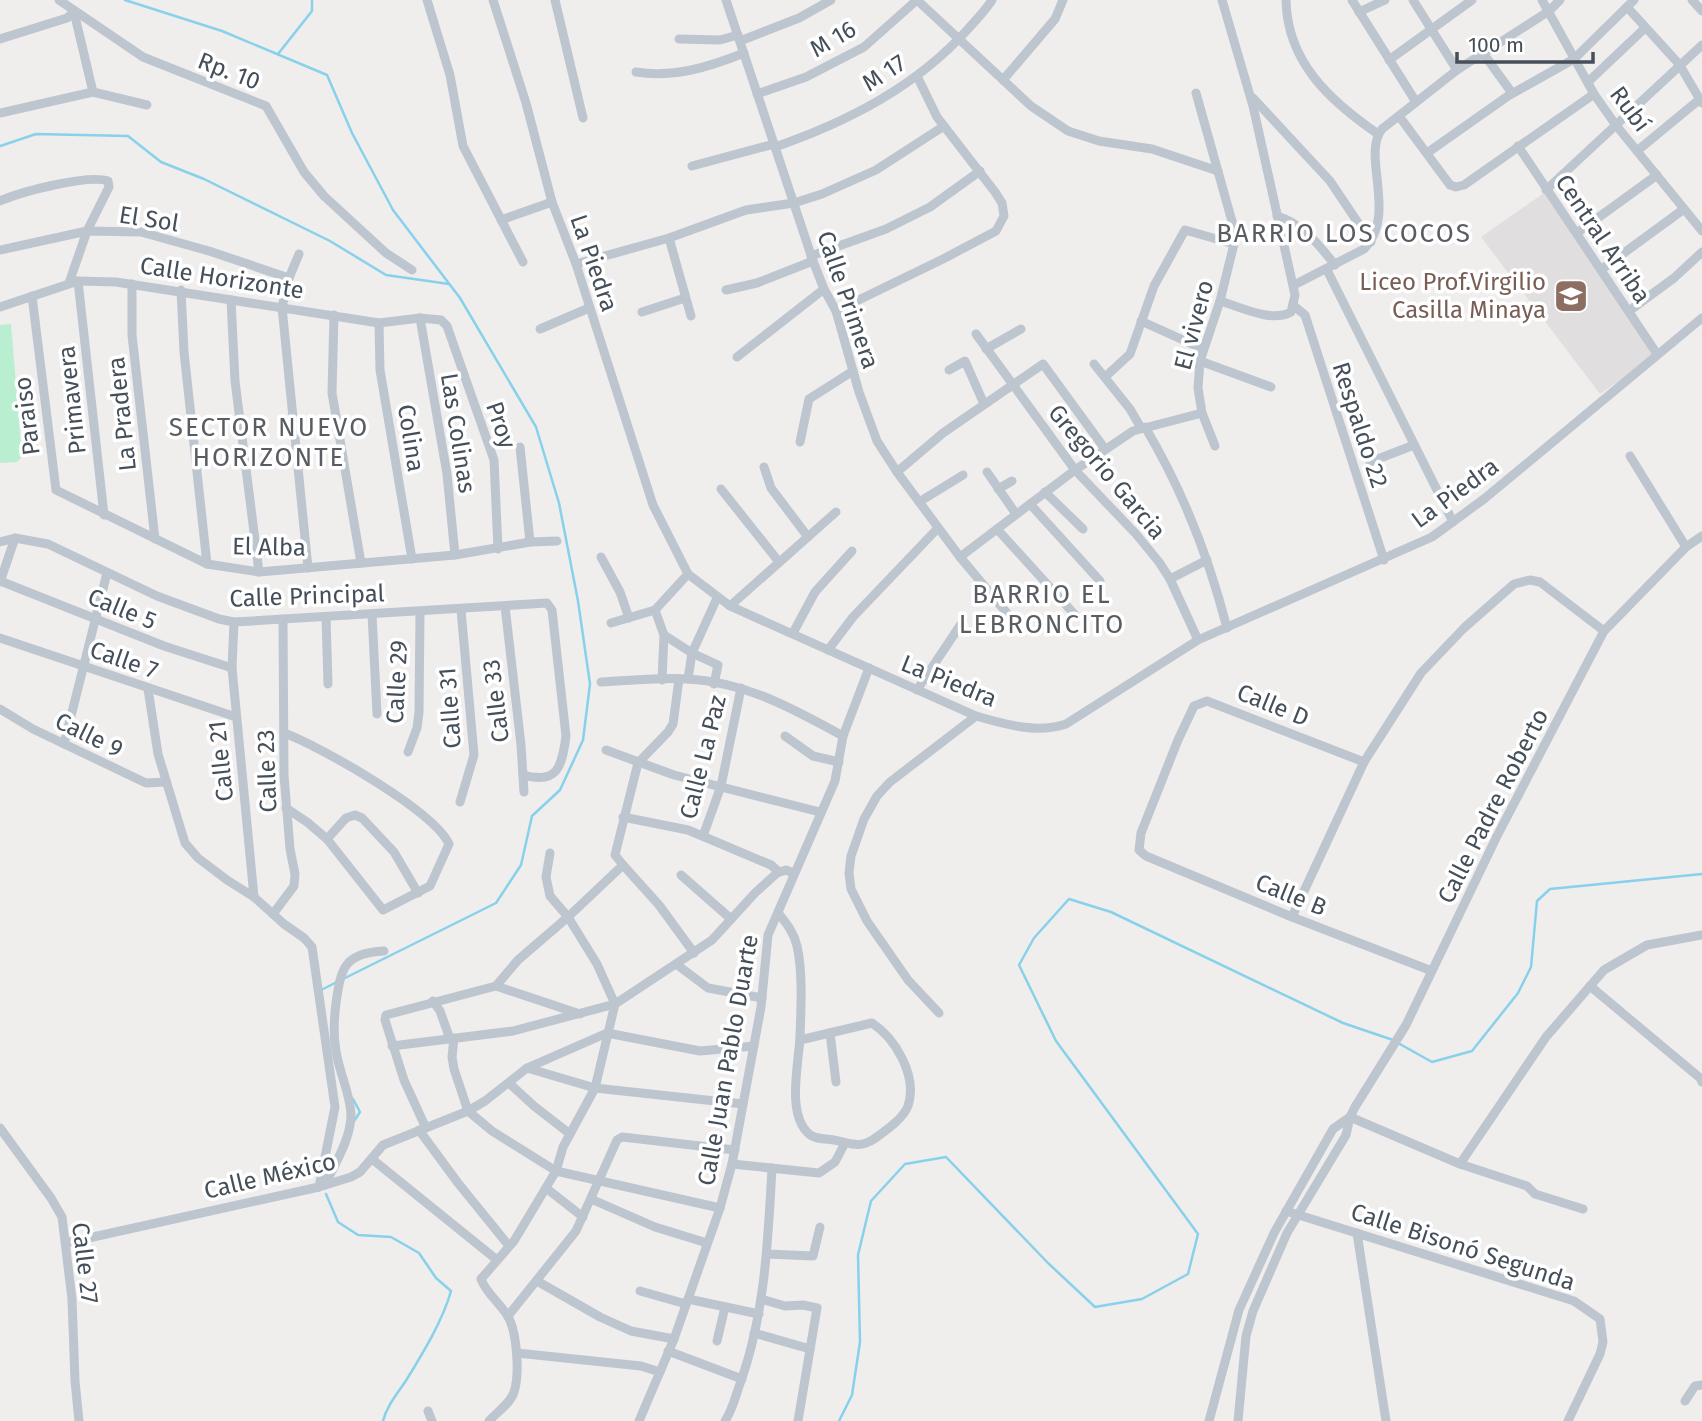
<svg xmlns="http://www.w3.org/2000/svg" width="1702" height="1421" viewBox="0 0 1702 1421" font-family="'Fira Sans',sans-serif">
	<rect width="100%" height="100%" fill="#f0eded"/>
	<!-- education -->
	<polygon fill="#e1dedf" points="1544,193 1657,355 1600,394 1481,237"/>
	<!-- green -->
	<polygon fill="#baeed1" points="11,324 22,457 17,462 0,463 0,325"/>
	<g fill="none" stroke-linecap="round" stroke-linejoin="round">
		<!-- stream -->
		<g stroke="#87d1eb" stroke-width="2.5">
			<polyline points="125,0 222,31 327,75 352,133 393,210 460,298 536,427 559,503 578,601 590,684 583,740 560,790 532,816 521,865 496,903 343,979"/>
			<polyline points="278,54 312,11 312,0"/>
			<polyline points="0,146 36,134 128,136 161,162 204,179 330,241 386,275 449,284"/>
			<polyline points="321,990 337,982"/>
			<polyline points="1398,1043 1432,1062 1472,1051 1518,993 1531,967 1537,901 1550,889 1702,874"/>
			<polyline points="353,1099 360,1112 354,1121"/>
			<path d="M326,1194L338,1222L358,1235L391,1237L419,1253L436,1278L451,1291C443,1320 423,1353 407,1379C398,1393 387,1405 383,1421"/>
			<polyline points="839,1421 852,1395 860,1342 858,1255 871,1201 905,1164 946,1157 1048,1263 1095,1307 1142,1299 1188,1274 1198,1234 1056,1041 1019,965 1034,938 1069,899 1111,912 1343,1023 1393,1040"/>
		</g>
		<!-- minor -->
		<g stroke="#bdc6cf" stroke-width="9">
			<polyline points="59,0 143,57 266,106 304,172 324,196 386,253 412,270"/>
			<polyline points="427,0 450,75 463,146 523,262"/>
			<path d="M493,0L526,103L552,202L576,264L653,505L688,574L730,606L976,716C1004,724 1036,734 1066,724L1198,640L1432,537L1484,499L1702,318"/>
			<polyline points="555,0 583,118"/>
			<polyline points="726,0 813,261 824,289 836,311 859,392 877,441 897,472 960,557 1011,618"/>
			<polyline points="917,0 1031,106 1068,131 1099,141 1152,149 1218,171"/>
			<path d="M1286,0C1287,62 1330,101 1378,134"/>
			<polyline points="1352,0 1416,102"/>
			<polyline points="1413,0 1457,70"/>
			<polyline points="1542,0 1594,94 1615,124 1702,231"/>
			<polyline points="1692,0 1702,11"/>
			<polyline points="1627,7 1679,64 1702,103"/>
			<polyline points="1359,12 1385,0"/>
			<polyline points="0,39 67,18 74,12 93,92"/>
			<polyline points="679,39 720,40 738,35"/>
			<polyline points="740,41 799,18 831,0"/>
			<polyline points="1483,53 1512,93"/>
			<polyline points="1389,60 1472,0"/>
			<path d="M636,72C674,78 709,67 744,53"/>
			<polyline points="1003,80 1055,19 1063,0"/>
			<polyline points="1588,82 1645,28"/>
			<polyline points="757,94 806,77 864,47 917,0"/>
			<polyline points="1253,98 1330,181 1371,242"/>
			<polyline points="0,113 93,92 147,105"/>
			<polyline points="1399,116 1450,185 1456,187 1464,185 1594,94"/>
			<polyline points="1518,146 1657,354"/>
			<path d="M775,147C847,122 916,87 968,29C976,20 985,11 992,0"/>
			<polyline points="1637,151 1700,99"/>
			<polyline points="1427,153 1508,96 1574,59 1634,0"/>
			<polyline points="692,166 774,144"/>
			<polyline points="1546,190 1702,45"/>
			<path d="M0,201C20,192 88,174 108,181L109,187L87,231L69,283"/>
			<path d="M1277,216C1302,223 1320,246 1335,265"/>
			<polyline points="501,220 552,202"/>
			<polyline points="1577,233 1657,175"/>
			<polyline points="669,238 691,316"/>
			<polyline points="0,250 87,231 141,232 209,251 289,278"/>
			<polyline points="299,254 289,278 282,307 308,568"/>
			<polyline points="811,256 886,229 930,207 980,171"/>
			<polyline points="576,264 669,238 746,210 794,203 822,194 876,170 944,126"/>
			<polyline points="1602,269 1684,209"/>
			<polyline points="1327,270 1453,522"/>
			<polyline points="78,281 104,515"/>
			<polyline points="132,284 132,335 155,539"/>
			<path d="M1294,285L1364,249C1398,215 1361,155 1382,129L1457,70L1549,11L1560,0"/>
			<polyline points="181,290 184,352 207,564"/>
			<polyline points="726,290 757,283 813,261"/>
			<polyline points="32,296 56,490 207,564 259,572 455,555 530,542 557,541"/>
			<polyline points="231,300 235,381 259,572"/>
			<path d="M1220,301C1241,307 1271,323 1291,312L1295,295L1253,106L1222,0"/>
			<polyline points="1294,306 1305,315 1384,560"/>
			<polyline points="0,307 78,281 116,282 379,323 420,318 441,320 447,326 494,460 498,549"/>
			<polyline points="836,311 943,259 996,231 1004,216 1002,203 995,192 937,117 917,76"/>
			<polyline points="1629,311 1674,278 1702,252"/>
			<polyline points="642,312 685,298"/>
			<polyline points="334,315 332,393 361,563"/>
			<polyline points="420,318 447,474 455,555"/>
			<polyline points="1141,321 1203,349"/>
			<polyline points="379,323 380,370 412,559"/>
			<polyline points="540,329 589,308"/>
			<polyline points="976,334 1075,470 1136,534 1159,562 1170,579 1198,640"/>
			<polyline points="986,349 1021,329"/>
			<polyline points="737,357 824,289"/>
			<polyline points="1200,361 1271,387"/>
			<polyline points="1094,364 1130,409 1141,428"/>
			<polyline points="949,370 965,361 984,404"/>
			<polyline points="1105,377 1130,354 1154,286 1185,230 1234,244"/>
			<polyline points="1202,413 1215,446"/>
			<path d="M1145,427C1182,489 1209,558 1227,628"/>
			<polyline points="800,442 809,399 853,371"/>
			<polyline points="520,447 530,542"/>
			<polyline points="1630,456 1686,547"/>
			<polyline points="1370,462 1414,445"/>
			<polyline points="764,467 771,488 808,537"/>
			<polyline points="897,472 943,433 1043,364 1105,449"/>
			<polyline points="987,472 1016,514"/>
			<polyline points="721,489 779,562"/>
			<polyline points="998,489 1012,481"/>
			<polyline points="1045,492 1083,529"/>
			<polyline points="919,502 963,475"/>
			<polyline points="1030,504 1100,581"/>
			<polyline points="997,529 1076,616"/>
			<path d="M0,542L15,538L48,544L157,596L219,619L234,622L547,603L552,610L566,736C562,766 558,785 523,775"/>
			<polyline points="601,557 620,592 629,618"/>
			<polyline points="960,557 1075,470 1133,431 1202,413 1198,388 1200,361 1220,301 1234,244 1235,232 1196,93"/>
			<polyline points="1170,579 1207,560"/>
			<polyline points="0,581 164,646 232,668"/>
			<polyline points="0,582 15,538"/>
			<polyline points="505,606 521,745 524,792"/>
			<polyline points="730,606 836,512"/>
			<polyline points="655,610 664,635 662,680"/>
			<polyline points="372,614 377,714"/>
			<polyline points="326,617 328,684"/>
			<polyline points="234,622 232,668 254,897"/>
			<polyline points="611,623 655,610 688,574"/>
			<polyline points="793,633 815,592 852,551"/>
			<polyline points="664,635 692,653 718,665 714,684"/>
			<polyline points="0,638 236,717"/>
			<polyline points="828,650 853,617 938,528"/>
			<polyline points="688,679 692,653 717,598"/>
			<path d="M601,682C630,681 659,677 688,679C745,682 794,709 843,736"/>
			<polyline points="148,689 158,754 185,843 198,858 227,880 254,897 284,924 304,938 312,947 335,1107 319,1187"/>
			<polyline points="917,690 963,621"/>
			<polyline points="0,709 33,729 146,783 166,782"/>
			<path d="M284,733C320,746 434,811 449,844L430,886L383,910L327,839L307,822L286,808"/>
			<polyline points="785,736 813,756 839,762"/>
			<polyline points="64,744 107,573"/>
			<polyline points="606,750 674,775 820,812"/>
			<polyline points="408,752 417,728 419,712 420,612"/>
			<polyline points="1364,762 1207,701 1194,706 1178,740 1141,833 1139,850 1146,856 1292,917 1432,971"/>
			<polyline points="460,802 474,755 461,610"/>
			<polyline points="623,817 688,830 771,865 779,872"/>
			<polyline points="703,836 721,786 741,688"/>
			<polyline points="327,839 346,818 355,815 362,818 394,852 418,893"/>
			<polyline points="550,853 546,877 550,896 568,917 597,964 615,1004"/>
			<polyline points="623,865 659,905 694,953"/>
			<polyline points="681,875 731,919"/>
			<polyline points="273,914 294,886 295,874 290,849 284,775 283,619"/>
			<path d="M779,914C787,924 794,933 797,946C803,972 801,1009 800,1036C799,1063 786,1114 809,1134C816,1140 825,1138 834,1140C850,1143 859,1149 874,1139C885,1131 903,1119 908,1106C918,1076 895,1038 872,1023L800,1040"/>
			<polyline points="1292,917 1364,762 1421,673 1464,628 1514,584 1530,580 1540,582 1604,631"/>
			<polyline points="676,964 708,988 762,998"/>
			<polyline points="496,986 518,960 568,917 623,865 615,855 638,763 668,732 673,724 679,679"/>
			<polyline points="1590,986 1700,1078 1702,1082"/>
			<polyline points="433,1001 440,1011 450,1039"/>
			<polyline points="939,1013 908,980 867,921 851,889 849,873 851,856 864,819 877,796 890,782 976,716"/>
			<polyline points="607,1033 700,1051 754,1046"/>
			<polyline points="830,1033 836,1082"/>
			<polyline points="454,1038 452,1057 454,1069 468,1111 492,1131 556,1171 720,1208"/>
			<polyline points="392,1046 513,1031 615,1004 712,940 755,893 777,873 786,870 793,873"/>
			<polyline points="527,1068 595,1088 743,1104"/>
			<polyline points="509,1083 534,1106 570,1134"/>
			<polyline points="1350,1117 1460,1164 1527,1186 1535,1194 1583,1209"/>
			<polyline points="0,1128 51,1198 62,1217 72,1299 75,1381 79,1421"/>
			<polyline points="426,1128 404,1080 385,1020 386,1015 496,986 580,1014"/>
			<polyline points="419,1130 458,1183 509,1246"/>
			<polyline points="372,1159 497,1260"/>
			<polyline points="732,1164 819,1173 835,1162 845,1143"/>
			<polyline points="1460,1164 1546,1037 1604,970 1647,945 1702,935"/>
			<path d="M325,1185C335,1163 351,1139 351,1114C350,1093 339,1072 336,1051C333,1035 334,1019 336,1003C341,968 344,953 384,951"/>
			<polyline points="546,1188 583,1217"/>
			<polyline points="591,1199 655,1227 707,1243"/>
			<polyline points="1286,1211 1574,1301 1600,1319 1603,1342 1600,1354 1568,1421"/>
			<polyline points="1357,1233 1386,1421"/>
			<polyline points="66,1243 319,1187 351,1177 360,1172 383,1145 468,1111 485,1101 527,1068 607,1033"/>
			<polyline points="767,1254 813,1256 820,1227"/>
			<polyline points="537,1281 600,1317 631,1331 674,1339"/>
			<polyline points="640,1291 686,1304"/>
			<polyline points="688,1299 759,1314"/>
			<polyline points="761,1299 785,1306 803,1305 817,1308 798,1421"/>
			<polyline points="508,1316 576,1231 617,1140 622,1137 631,1138 735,1150"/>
			<polyline points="754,1333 810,1349"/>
			<polyline points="717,1341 725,1307"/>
			<polyline points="668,1351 742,1379"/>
			<polyline points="517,1353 641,1366 660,1372"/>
			<polyline points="1685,1401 1695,1386 1702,1385"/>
			<polyline points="428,1411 432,1421"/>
			<path d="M489,1421C497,1412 511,1403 514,1392C520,1374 517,1330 507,1315C499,1302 486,1293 481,1279L514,1241L556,1171L563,1147L595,1088L615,1004"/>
			<polyline points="639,1421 674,1339 720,1208 732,1164 761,1007 768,935 835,781 843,736 869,668"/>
			<path d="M725,1421C733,1409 736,1394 741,1381C765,1313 768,1240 772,1168"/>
			<polyline points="1209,1421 1239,1310 1274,1233 1333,1129 1350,1117"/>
			<polyline points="1238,1421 1246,1336 1253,1311 1287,1233 1346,1135 1350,1117 1355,1107 1406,1025 1497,836 1604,631 1686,547 1702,536"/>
		</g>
	</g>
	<!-- icons -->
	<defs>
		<g id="university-square" transform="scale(1.75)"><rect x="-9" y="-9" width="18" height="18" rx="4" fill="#8d6e63" stroke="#fff"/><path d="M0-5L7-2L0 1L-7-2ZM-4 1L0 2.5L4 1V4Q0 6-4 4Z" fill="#fff"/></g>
	</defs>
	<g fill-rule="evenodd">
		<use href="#university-square" x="1571" y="296"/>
	</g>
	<g text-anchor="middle" stroke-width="7" stroke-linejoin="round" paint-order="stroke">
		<!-- street labels -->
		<g font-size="24" fill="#454f5a" stroke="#fff">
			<text transform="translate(833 39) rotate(-30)" y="8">M 16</text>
			<text transform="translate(229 71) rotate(21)" y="8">Rp. 10</text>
			<text transform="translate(884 73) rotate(-33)" y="8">M 17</text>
			<text transform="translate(1630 109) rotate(53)" y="8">Rubí</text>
			<text transform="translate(149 219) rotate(9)" y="8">El Sol</text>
			<text transform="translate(1603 239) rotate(56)" y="8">Central Arriba</text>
			<text transform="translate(594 263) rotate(71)" y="8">La Piedra</text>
			<text transform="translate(222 278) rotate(9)" y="8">Calle Horizonte</text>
			<text transform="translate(848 300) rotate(71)" y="8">Calle Primera</text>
			<text transform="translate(1194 325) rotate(-75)" y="8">El vivero</text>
			<text transform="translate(72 400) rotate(-96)" y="8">Primavera</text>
			<text transform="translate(122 414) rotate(-96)" y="8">La Pradera</text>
			<text transform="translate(27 416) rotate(-97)" y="8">Paraiso</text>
			<text transform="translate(501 425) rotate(71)" y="8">Proy</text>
			<text transform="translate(1360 425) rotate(72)" y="8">Respaldo 22</text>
			<text transform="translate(458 433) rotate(81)" y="8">Las Colinas</text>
			<text transform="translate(411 438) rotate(81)" y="8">Colina</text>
			<text transform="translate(1107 472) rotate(50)" y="8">Gregorio Garcia</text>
			<text transform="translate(1455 493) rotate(-36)" y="8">La Piedra</text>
			<text transform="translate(269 547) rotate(1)" y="8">El Alba</text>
			<text transform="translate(307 596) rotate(-2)" y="8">Calle Principal</text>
			<text transform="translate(122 609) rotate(22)" y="8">Calle 5</text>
			<text transform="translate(124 660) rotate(19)" y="8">Calle 7</text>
			<text transform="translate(949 681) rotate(22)" y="8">La Piedra</text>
			<text transform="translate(397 682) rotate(-87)" y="8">Calle 29</text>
			<text transform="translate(496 701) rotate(-97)" y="8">Calle 33</text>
			<text transform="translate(1273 705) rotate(22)" y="8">Calle D</text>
			<text transform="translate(450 708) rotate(-94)" y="8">Calle 31</text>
			<text transform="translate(89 735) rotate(26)" y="8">Calle 9</text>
			<text transform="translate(703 757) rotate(-76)" y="8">Calle La Paz</text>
			<text transform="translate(221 761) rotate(-96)" y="8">Calle 21</text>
			<text transform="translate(267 771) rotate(-92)" y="8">Calle 23</text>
			<text transform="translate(1493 806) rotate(-63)" y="8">Calle Padre Roberto</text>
			<text transform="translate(1291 895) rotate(22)" y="8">Calle B</text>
			<text transform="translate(728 1060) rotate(-80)" y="8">Calle Juan Pablo Duarte</text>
			<text transform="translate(270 1176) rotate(-13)" y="8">Calle México</text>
			<text transform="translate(1463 1247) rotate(18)" y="8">Calle Bisonó Segunda</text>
			<text transform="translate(85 1263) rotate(83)" y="8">Calle 27</text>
		</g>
		<!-- education labels -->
		<g font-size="24" fill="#785e54" stroke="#fff" text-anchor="end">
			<text x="1546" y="290">Liceo Prof.Virgilio<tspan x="1546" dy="28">Casilla Minaya</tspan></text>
		</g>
		<!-- neighbourhood labels -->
		<g font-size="26" letter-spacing="2" fill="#595d62" stroke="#fff">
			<text x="1344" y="242">BARRIO LOS COCOS</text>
			<text x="269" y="436">SECTOR NUEVO<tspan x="269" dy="30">HORIZONTE</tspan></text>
			<text x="1042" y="603">BARRIO EL<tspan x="1042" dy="30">LEBRONCITO</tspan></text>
		</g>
	</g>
	<!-- scale -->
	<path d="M1457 52v10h136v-10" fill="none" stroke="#454f5a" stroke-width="3.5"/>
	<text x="1468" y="52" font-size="21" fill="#454f5a" stroke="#ffffff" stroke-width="5" paint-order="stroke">100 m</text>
</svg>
